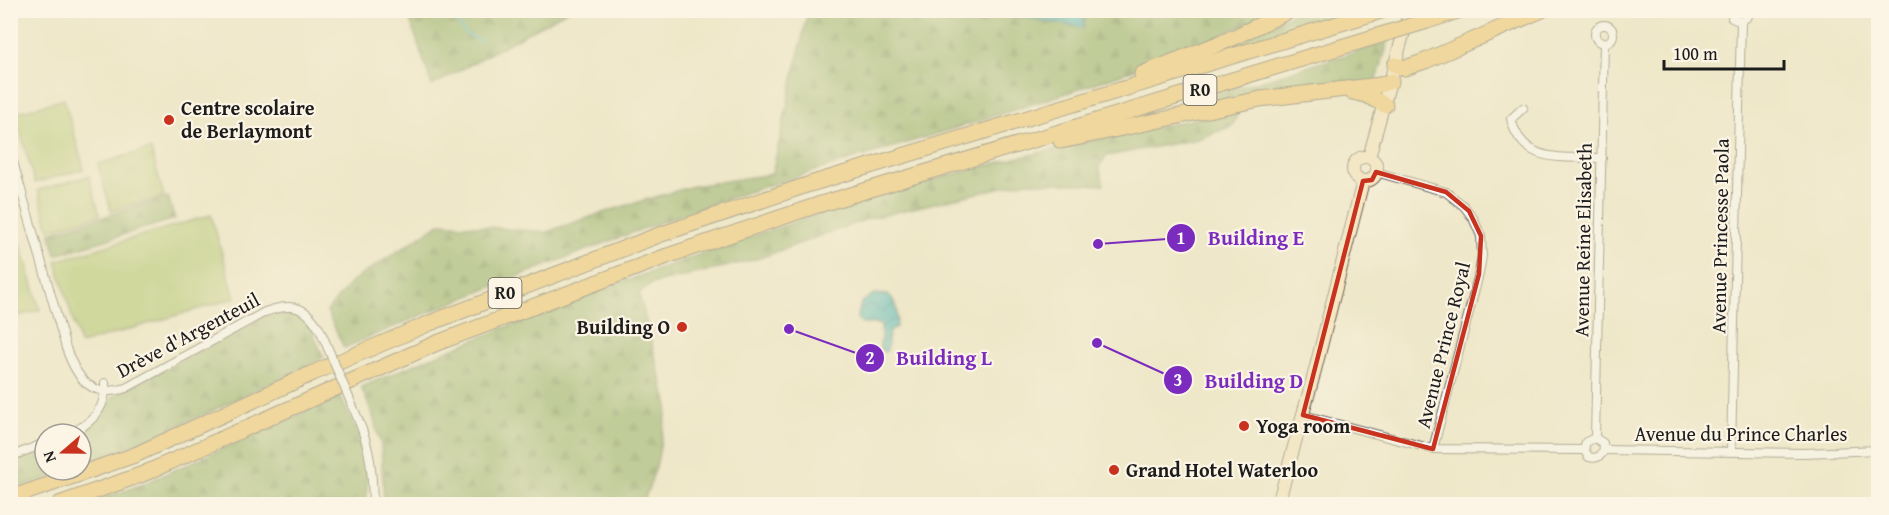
<svg xmlns="http://www.w3.org/2000/svg" width="1889" height="515" viewBox="0 0 1889 515" font-family="'Gentium Book Plus',serif">
	<defs>
		<pattern id="forest-firs" width="22" height="20" patternUnits="userSpaceOnUse" patternTransform="scale(1.5)"><rect width="22" height="20" fill="#88aa5f"/><path d="M5 1l3.5 6h-7zM16 11l3.5 6h-7z" fill="#6e8a4e"/></pattern>
		<pattern id="park-tufts" width="24" height="20" patternUnits="userSpaceOnUse" patternTransform="scale(1.5)"><rect width="24" height="20" fill="#abc56b"/><path d="M3 7l-1-3M5 7V3M7 7l1-3M15 17l-1-3M17 17v-4M19 17l1-3" fill="none" stroke="#93a95c"/></pattern>
		<pattern id="water-waves" width="16" height="10" patternUnits="userSpaceOnUse" patternTransform="scale(1.5)"><rect width="16" height="10" fill="#47b6c0"/><path d="M0 5q4-4 8 0t8 0" fill="none" stroke="#3a939b"/></pattern>
	</defs>
	<rect width="100%" height="100%" fill="#fcf5e5"/>
	<filter id="ink" filterUnits="userSpaceOnUse"><feTurbulence type="fractalNoise" baseFrequency=".0167" numOctaves="2"/><feDisplacementMap in="SourceGraphic" scale="12" xChannelSelector="R" yChannelSelector="G"/><feConvolveMatrix kernelMatrix="1 2 1 2 8 2 1 2 1" color-interpolation-filters="sRGB"/></filter>
	<filter id="wash" filterUnits="userSpaceOnUse"><feTurbulence type="fractalNoise" baseFrequency=".008" numOctaves="4" result="noise"/><feDisplacementMap in="SourceGraphic" scale="24" xChannelSelector="R" yChannelSelector="G"/><feGaussianBlur stdDeviation="1.35" result="paint"/><feColorMatrix in="noise" values="0 0 0 0 0 0 0 0 0 0 0 0 0 0 0 0 0 1.4 0 .05"/><feComposite in="paint" operator="in"/></filter>
	<g filter="url(#wash)">
		<rect width="100%" height="100%" fill="#eee7c9"/>
		<!-- grass -->
		<g fill="#abc56b" stroke="#647044" stroke-width="1.5">
			<polygon points="64,99 84,169 35,183 15,113"/>
			<polygon points="89,176 100,215 49,230 38,190"/>
			<polygon points="11,210 40,310 11,318 10,318"/>
			<polygon points="211,215 235,298 80,344 56,261"/>
		</g>
		<!-- forest -->
		<g fill="url(#forest-firs)" stroke="#52633e" stroke-width="1.5">
			<polygon points="407,11 407,10 567,11 432,86"/>
			<path d="M808,11H990L1083,28L1086,11H1275C1104,92 919,136 739,195C605,240 474,293 344,348L327,311L352,281L441,223L546,232L611,210L693,186L772,174Z"/>
			<polygon points="1298,11 1356,11 1187,62"/>
			<polygon points="1388,42 1376,83 1134,119"/>
			<path d="M1240,110L1232,126L1198,139L1107,156L1099,166L1104,185L1024,182L867,219L757,259L652,284L639,294L668,406L656,467L643,504H384L381,445L372,413L361,387C552,305 749,231 950,175C1046,149 1143,129 1240,110Z"/>
			<polygon points="168,197 175,219 56,255 50,233"/>
			<path d="M298,314L308,322L324,358L212,411L81,467V434H76C93,427 104,413 112,397L265,316Z"/>
			<polygon points="340,396 363,443 367,459 367,504 87,504 143,484"/>
			<polygon points="45,447 45,470 73,470 11,490 11,462"/>
		</g>
		<!-- park -->
		<polygon fill="url(#park-tufts)" stroke="#647044" stroke-width="1.5" points="151,149 164,196 111,211 98,164"/>
		<!-- water -->
		<g fill="url(#water-waves)" stroke="#32696e" stroke-width="1.5">
			<polygon points="990,11 1086,10 1086,11 1083,28"/>
			<path d="M874,294L889,295C898,304 898,315 896,327L889,333L887,351L884,352L880,350C879,340 884,333 880,324H864L857,319L861,303Z"/>
		</g>
		<g fill="none" stroke-linecap="round" stroke-linejoin="round">
			<!-- stream -->
			<g stroke="#47b6c0" stroke-width="2">
				<polyline points="447,10 466,34 481,41"/>
				<polyline points="469,10 476,19 485,10"/>
			</g>
		</g>
	</g>
	<g filter="url(#ink)">
		<g fill="none" stroke-linecap="round" stroke-linejoin="round">
			<!-- street casing -->
			<g stroke="#666359" stroke-width="10">
				<g id="street">
					<polyline points="1733,10 1732,18 1741,22"/>
					<polyline points="1741,22 1748,16 1749,10"/>
					<circle cx="1604" cy="34" r="9"/>
					<path d="M1523,108L1511,119C1523,166 1564,156 1602,158"/>
					<path d="M10,151L66,348C77,379 91,399 126,388L265,312C293,302 307,306 321,332"/>
					<polyline points="1376,172 1446,192 1464,206 1473,218 1481,236 1482,256 1479,274 1433,449"/>
					<polyline points="1303,415 1433,449 1584,450"/>
					<path d="M358,419C371,450 372,471 373,504"/>
					<path d="M68,434C90,425 107,409 105,383"/>
					<polyline points="1595,438 1604,43"/>
					<polyline points="1584,450 1586,442 1595,438 1603,443 1604,450"/>
					<path d="M1584,450L1589,457C1595,459 1601,457 1604,450"/>
					<polyline points="1604,450 1804,453 1878,450"/>
					<polyline points="1731,451 1741,22"/>
					<polyline points="10,457 45,443"/>
				</g>
			</g>
			<!-- secondary casing -->
			<g stroke="#666359" stroke-width="14">
				<g id="secondary">
					<circle cx="1365" cy="169" r="12"/>
					<polyline points="1369,157 1410,10"/>
					<polyline points="1278,504 1313,378 1363,181"/>
				</g>
			</g>
			<!-- highway casing -->
			<g stroke="#666359" stroke-width="17">
				<g id="highway">
					<polyline points="1427,21 1461,10"/>
					<polyline points="1395,65 1405,68 1425,61 1542,10"/>
					<polyline points="1142,74 1228,40 1291,10"/>
					<polyline points="1352,92 1366,95 1385,105"/>
					<polyline points="1061,141 1260,99 1380,85 1391,81"/>
					<polyline points="10,498 135,455 313,373 430,323 659,235 810,184 1384,10"/>
					<polyline points="59,504 143,474 437,343 667,256 818,205 1371,38"/>
				</g>
			</g>
			<!-- street -->
			<use href="#street" stroke="#fff" stroke-width="8"/>
			<!-- secondary -->
			<use href="#secondary" stroke="#f9e7c3" stroke-width="12"/>
			<!-- highway -->
			<use href="#highway" stroke="#f1c369" stroke-width="15"/>
			<!-- street-bridge casing -->
			<g stroke="#666359" stroke-width="10" stroke-linecap="butt">
				<polyline id="street-bridge" points="321,332 358,419"/>
			</g>
			<!-- highway-bridge casing -->
			<g stroke="#666359" stroke-width="17" stroke-linecap="butt">
				<polyline id="highway-bridge" points="1371,38 1427,21"/>
			</g>
			<!-- street-bridge -->
			<use href="#street-bridge" stroke="#fff" stroke-width="8"/>
			<!-- highway-bridge -->
			<use href="#highway-bridge" stroke="#f1c369" stroke-width="15"/>
		</g>
	</g>
	<!-- marked area -->
	<path d="M0 0H1889V515H0ZM1376,172L1446,192L1469,211L1481,236L1479,274L1433,449L1303,415L1363,181L1372,180Z" fill="#eee7c9" fill-opacity=".55" fill-rule="evenodd"/>
	<path fill="none" stroke="#c8321e" stroke-width="4.5" stroke-linejoin="round" d="M1376,172L1446,192L1469,211L1481,236L1479,274L1433,449L1303,415L1363,181L1372,180Z"/>
	<!-- markers -->
	<g fill="#c8321e" stroke="#fcf5e5" stroke-width="2">
		<circle cx="169" cy="120" r="6"/>
		<circle cx="682" cy="327" r="6"/>
		<circle cx="1244" cy="426" r="6"/>
		<circle cx="1114" cy="470" r="6"/>
	</g>
	<g text-anchor="middle" stroke-width="4.5" stroke-linejoin="round" paint-order="stroke">
		<!-- shield labels -->
		<g fill="#fcf5e5" stroke="#5f5d58" stroke-width="1.5">
			<rect x="1183.5" y="75" width="33" height="30" rx="4.5"/>
			<rect x="488.5" y="278" width="33" height="30" rx="4.5"/>
		</g>
		<g font-size="18" font-weight="bold" fill="#1c1c1c">
			<text x="1200" y="96">R0</text>
			<text x="505" y="299">R0</text>
		</g>
		<!-- poi labels -->
		<g font-size="20" font-weight="bold" fill="#1c1c1c" stroke="#fcf5e5" text-anchor="start">
			<text x="181" y="115">Centre scolaire<tspan x="181" dy="23">de Berlaymont</tspan></text>
			<text x="670" y="334" text-anchor="end">Building O</text>
			<text x="1256" y="433">Yoga room</text>
			<text x="1126" y="477">Grand Hotel Waterloo</text>
		</g>
		<!-- street labels -->
		<g font-size="20" fill="#1c1c1c" stroke="#fcf5e5">
			<text transform="translate(1720 236) rotate(-89)" y="7">Avenue Princesse Paola</text>
			<text transform="translate(1583 240) rotate(-89)" y="7">Avenue Reine Elisabeth</text>
			<text transform="translate(188 335) rotate(-28)" y="7">Drève d'Argenteuil</text>
			<text transform="translate(1443 345) rotate(-76)" y="7">Avenue Prince Royal</text>
			<text x="1741" y="441">Avenue du Prince Charles</text>
		</g>
	</g>
	<!-- callouts -->
	<path fill="none" stroke="#7b2cbf" stroke-width="2" d="M1098 244L1181 238M789 329L870 358M1097 343L1178 380"/>
	<g fill="#7b2cbf" stroke="#fcf5e5" stroke-width="2">
		<circle cx="1098" cy="244" r="6"/>
		<circle cx="789" cy="329" r="6"/>
		<circle cx="1097" cy="343" r="6"/>
		<circle cx="1181" cy="238" r="15"/>
		<circle cx="870" cy="358" r="15"/>
		<circle cx="1178" cy="380" r="15"/>
	</g>
	<g font-size="18" text-anchor="middle" font-weight="bold" fill="#fff">
		<text x="1181" y="244">1</text>
		<text x="870" y="364">2</text>
		<text x="1178" y="386">3</text>
	</g>
	<g font-size="21" text-anchor="middle" font-weight="bold" fill="#7b2cbf" stroke="#fcf5e5" stroke-width="4.5" stroke-linejoin="round" paint-order="stroke">
		<text x="1256" y="245">Building E</text>
		<text x="944" y="365">Building L</text>
		<text x="1254" y="388">Building D</text>
	</g>
	<!-- margin -->
	<rect width="1889" height="515" fill="none" stroke="#fcf5e5" stroke-width="36"/>
	<!-- north arrow -->
	<g transform="translate(63 452) rotate(250)"><circle r="28" fill="#fcf5e5" stroke="#a29e95" stroke-width="1.5"/>
	<path d="M0-4.5L10 22L0 15L-10 22Z" fill="#c8321e"/>
	<text y="-9" font-size="16" font-weight="bold" text-anchor="middle" fill="#1c1c1c">N</text>
	</g>
	<!-- scale -->
	<path d="M1664 60v9h120v-9" fill="none" stroke="#1c1c1c" stroke-width="3"/>
	<text x="1673" y="60" font-size="18" fill="#1c1c1c" stroke="#fcf5e5" stroke-width="4.5" paint-order="stroke">100 m</text>
</svg>
